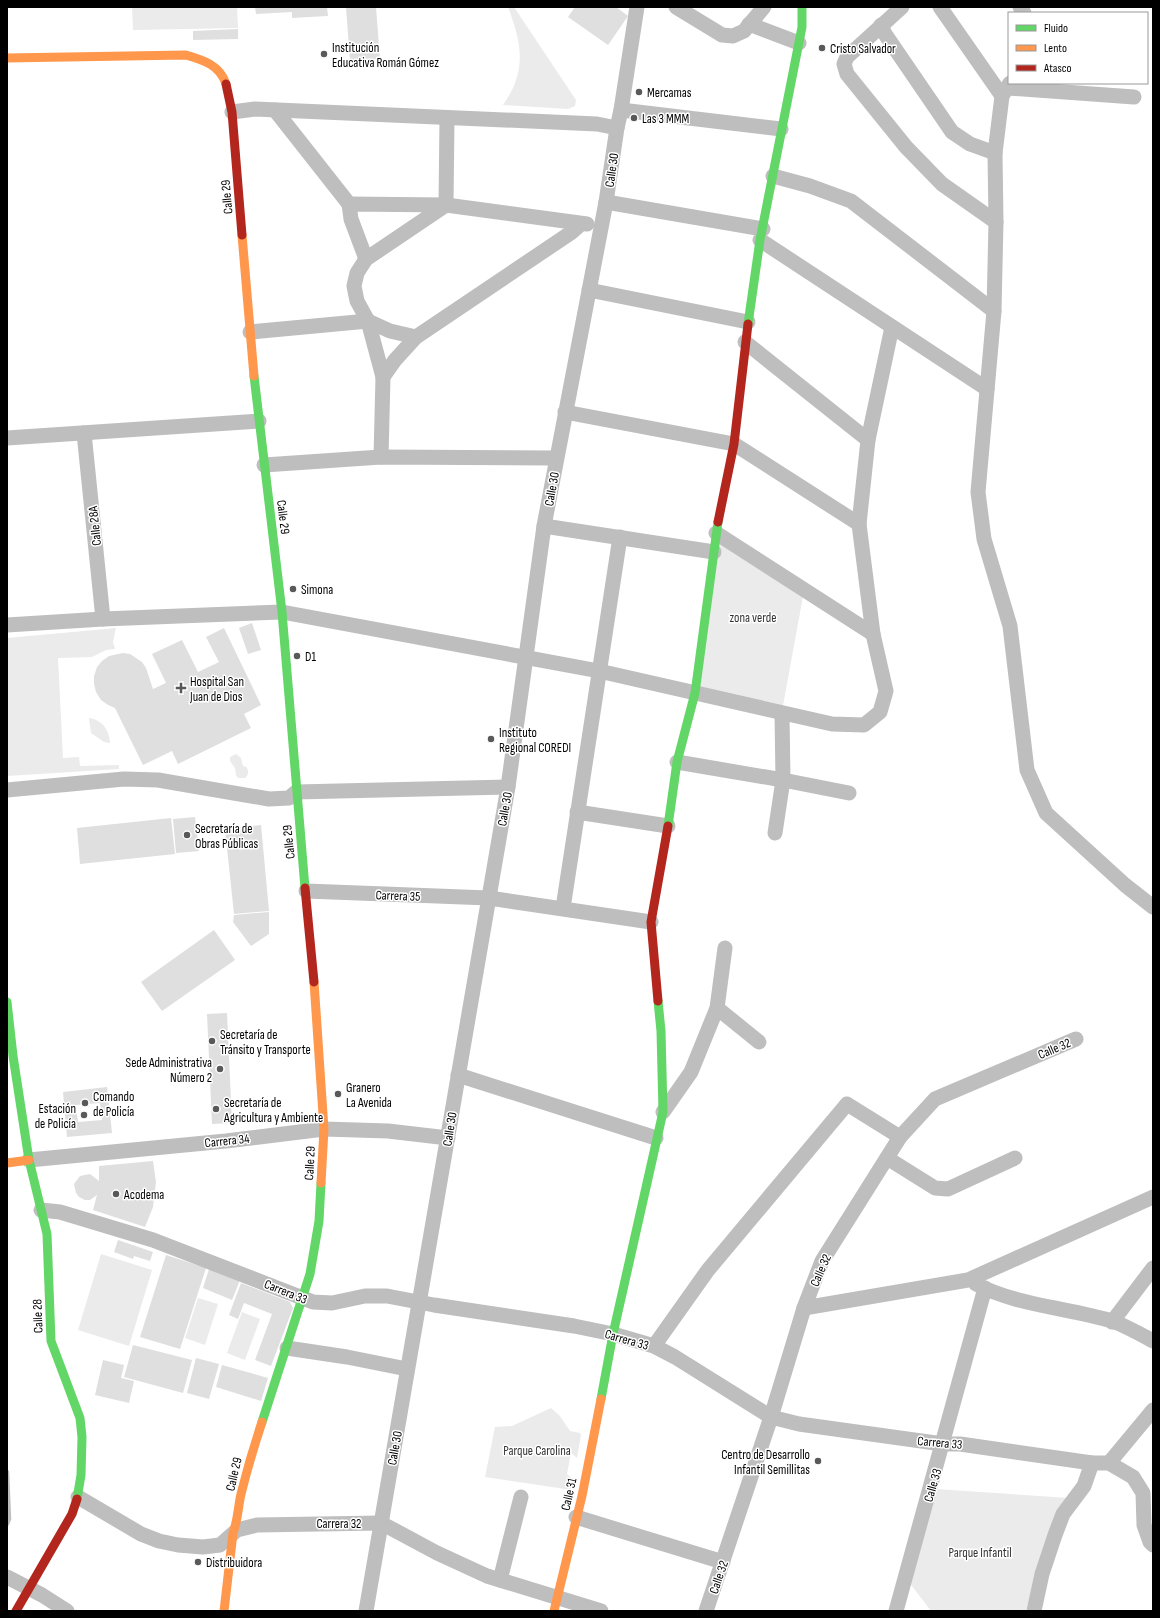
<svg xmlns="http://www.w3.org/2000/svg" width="1160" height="1618" viewBox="0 0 1160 1618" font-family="'Sofia Sans Condensed',sans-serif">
	<rect width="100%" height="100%" fill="#fff"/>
	<!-- green -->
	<g fill="#ebebeb">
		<polygon points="132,7 237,7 238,28 133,30"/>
		<path d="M508,7H514L576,100L575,106L568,109L503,105C527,71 522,44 508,7Z"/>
		<polygon points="718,536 804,591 782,711 698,692"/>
		<polygon points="116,628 113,642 115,649 106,650 92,657 58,658 63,758 79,757 80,766 119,765 119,769 7,776 7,638"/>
		<path d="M89,718C102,720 109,729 110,743L104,742L91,733Z"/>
		<path d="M236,754L241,758L243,766L246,767C249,770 249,775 245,778H238L236,775L235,768L230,761V757Z"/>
		<polygon points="101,1254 152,1270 129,1346 78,1330"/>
		<polygon points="198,1298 218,1304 205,1345 185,1338"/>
		<polygon points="242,1312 260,1319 245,1360 227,1353"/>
		<polygon points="551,1408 560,1416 570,1431 580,1433 581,1435 577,1458 571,1453 567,1474 574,1480 572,1490 485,1477 495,1427 512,1426"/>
		<polygon points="936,1489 1069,1498 1034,1583 1026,1611 931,1611 909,1582"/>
	</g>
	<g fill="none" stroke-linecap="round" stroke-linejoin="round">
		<!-- stream -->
		<polyline stroke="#bebebe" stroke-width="4.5" points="7,1472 9,1519 7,1524"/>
	</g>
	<!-- building -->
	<g fill="#dfdfdf" fill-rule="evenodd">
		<polygon points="255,7 327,7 328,16 292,18 292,12 256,14"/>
		<polygon points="346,7 376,7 380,59 350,61"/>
		<polygon points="575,7 616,7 628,16 608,45 568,17"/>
		<polygon points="238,29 238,39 193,40 193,31"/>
		<polygon points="252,623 261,650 248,654 239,628"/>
		<polygon points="224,628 261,705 244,714 251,728 178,764 172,751 143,765 115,708 108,705 101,700 96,692 94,684 94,676 97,667 102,661 109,656 123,653 130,654 142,662 146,668 153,689 166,683 152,654 182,640 198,672 219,662 206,637"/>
		<polygon points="195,817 199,851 176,853 173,819"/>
		<polygon points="171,818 175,854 80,864 77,828"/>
		<polygon points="261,825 269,911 234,914 225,829"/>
		<polygon points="269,912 269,934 251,946 233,922 234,915"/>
		<polygon points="214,930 235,960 162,1011 141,982"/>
		<polygon points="227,1013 232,1123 212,1124 207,1014"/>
		<path d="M107,1087L112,1133L67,1137L63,1092ZM100,1103L102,1120L78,1122L76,1105Z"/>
		<polygon points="153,1161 156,1182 153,1207 145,1227 93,1210 97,1195 90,1200 85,1200 79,1197 76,1193 74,1184 80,1176 90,1174 99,1181 99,1166"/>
		<polygon points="118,1240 153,1252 150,1261 134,1256 133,1259 114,1252"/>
		<polygon points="166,1255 206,1268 180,1349 140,1337"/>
		<polygon points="209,1269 240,1280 232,1300 203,1288"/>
		<polygon points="241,1283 290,1302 293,1308 271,1366 255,1360 272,1314 244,1303 238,1319 229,1315"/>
		<polygon points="133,1345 192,1360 183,1393 124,1377"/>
		<polygon points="196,1358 219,1364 209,1399 187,1393"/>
		<polygon points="103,1360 124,1365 121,1378 134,1381 129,1403 95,1395"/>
		<polygon points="222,1365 268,1378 261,1401 216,1387"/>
	</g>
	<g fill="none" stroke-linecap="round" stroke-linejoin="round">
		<!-- street -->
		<g stroke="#bebebe" stroke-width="15">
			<polyline points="676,7 722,35 733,36 744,31 764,7"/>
			<polyline points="902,7 847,57 844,64 847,74 906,147 942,184 996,222"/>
			<polyline points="940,7 1002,96"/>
			<polyline points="1020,7 1024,13"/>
			<polyline points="749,24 799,43"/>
			<polyline points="881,25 885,34 952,132 970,144 995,153"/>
			<polyline points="1010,83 1002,96 995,153 996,222 994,311 978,492 984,539 1010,626 1027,770 1046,813 1125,885 1153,907"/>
			<polyline points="1008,88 1134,97"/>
			<polyline points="275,110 349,204"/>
			<polyline points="621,110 781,129"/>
			<polyline points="232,112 255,109 597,124 617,128"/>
			<polyline points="773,176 810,186 851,201 994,311"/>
			<polyline points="606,202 763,229"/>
			<polyline points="760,240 987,389"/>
			<polyline points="366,259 351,219 349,204 446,205 587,224"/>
			<polyline points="589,290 748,322"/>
			<polyline points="250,332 368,321 390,331 416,337"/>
			<polyline points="745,342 868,440"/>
			<polyline points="383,377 368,321 357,301 354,286 357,273 366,259 446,205 447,118"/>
			<polyline points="565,412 734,444 859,524"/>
			<polyline points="84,433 103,619"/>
			<polyline points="7,438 259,421"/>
			<polyline points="381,457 383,377 395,360 416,337 572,232 581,224"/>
			<polyline points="264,465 381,457 556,458"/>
			<polyline points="544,526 714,552"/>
			<polyline points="716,533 873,634"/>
			<polyline points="7,625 103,619 282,612 599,671 832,724 864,725 880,712 886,691 873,634 859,524 868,440 892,327"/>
			<polyline points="677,762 783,780 849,793"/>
			<polyline points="7,790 124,779 158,780 269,799 289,798 296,792 508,787"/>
			<polyline points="577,812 668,826"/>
			<polyline points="775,833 783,780 782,714"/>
			<polyline points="306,891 489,898 651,922"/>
			<polyline points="563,908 620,537"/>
			<polyline points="717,1008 759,1042"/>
			<polyline points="458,1075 656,1138"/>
			<polyline points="663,1112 691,1072 717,1008 725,948"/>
			<polyline points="887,1158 935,1188 948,1189 1015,1158"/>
			<polyline points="29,1160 226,1141 324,1129 388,1131 448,1138"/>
			<polyline points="41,1210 60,1212 153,1240 313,1302 332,1303 365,1296 387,1296 434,1305 574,1326 613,1334 654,1346 675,1357 771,1417 799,1424 943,1444 960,1444 1092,1463 1109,1463 1133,1477 1143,1493 1144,1525 1150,1542 1153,1545"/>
			<path d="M976,1284C1015,1305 1069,1308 1112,1321C1126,1326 1140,1334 1153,1341"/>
			<polyline points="804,1308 968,1280 1153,1197"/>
			<polyline points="1112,1322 1153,1268"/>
			<polyline points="654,1346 708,1270 847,1104 900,1137"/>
			<polyline points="287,1348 347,1357 407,1369"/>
			<polyline points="1109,1463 1153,1410"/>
			<polyline points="78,1497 141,1534 159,1541 178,1545 203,1547 220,1545 237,1530 257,1525 381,1523 437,1553 487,1576 601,1611"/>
			<polyline points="576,1517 723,1562"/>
			<polyline points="7,1577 42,1595 67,1611"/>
			<polyline points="500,1580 521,1497"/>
			<polyline points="366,1611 508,787 544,526 606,202 617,128 621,110 637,7"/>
			<polyline points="706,1611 771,1417 804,1308 822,1261 900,1137 935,1099 1076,1039"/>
			<polyline points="896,1611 985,1288"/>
			<polyline points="1034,1611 1042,1574 1055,1535 1063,1514 1084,1486 1092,1463"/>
		</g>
		<!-- fast -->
		<g stroke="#63d668" stroke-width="9">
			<polyline points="748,324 760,240 802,27 802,7"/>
			<polyline points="254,376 282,612 305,888"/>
			<polyline points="668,826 677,762 695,693 718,522"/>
			<polyline points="7,1002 13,1056 29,1160 47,1234 51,1341 80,1418 82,1437 81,1475 77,1499"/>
			<polyline points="601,1399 613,1334 663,1112 661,1031 658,1001"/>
			<polyline points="262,1422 310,1274 319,1221 321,1183"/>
		</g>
		<!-- slow -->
		<g stroke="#ff974d" stroke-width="9">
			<path d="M7,58L186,55C203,60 220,65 226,84"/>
			<polyline points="242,235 254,376"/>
			<polyline points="314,982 324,1129 321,1183"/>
			<polyline points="7,1163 29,1160"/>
			<path d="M224,1611L233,1533C238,1520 238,1507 241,1494C247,1470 254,1446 262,1422"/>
			<polyline points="554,1611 582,1496 601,1399"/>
		</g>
		<!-- jam -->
		<g stroke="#b3261e" stroke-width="9">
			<polyline points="226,84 232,112 242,235"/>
			<polyline points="718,522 734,444 748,324"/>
			<polyline points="305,888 314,982"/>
			<polyline points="658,1001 651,922 668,826"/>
			<polyline points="16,1611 72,1514 77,1499"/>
		</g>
	</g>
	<!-- markers -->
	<g fill="#595959" stroke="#fff" stroke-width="1.5">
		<circle cx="822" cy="48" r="4"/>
		<circle cx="324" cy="54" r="4"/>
		<circle cx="639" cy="92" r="4"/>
		<circle cx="634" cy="118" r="4"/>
		<circle cx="293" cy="589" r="4"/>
		<circle cx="297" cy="656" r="4"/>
		<path d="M179 682h4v4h4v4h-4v4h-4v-4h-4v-4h4z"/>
		<circle cx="491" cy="739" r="4"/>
		<circle cx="187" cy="835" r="4"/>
		<circle cx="212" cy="1041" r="4"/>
		<circle cx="220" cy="1069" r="4"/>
		<circle cx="338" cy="1094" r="4"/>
		<circle cx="85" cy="1103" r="4"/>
		<circle cx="216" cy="1109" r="4"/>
		<circle cx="84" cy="1115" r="4"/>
		<circle cx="116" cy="1194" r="4"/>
		<circle cx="818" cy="1461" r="4"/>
		<circle cx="198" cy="1562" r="4"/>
	</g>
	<g text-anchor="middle" stroke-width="3" stroke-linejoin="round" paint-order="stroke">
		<!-- poi labels -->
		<g font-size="13" fill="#000" stroke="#fff" text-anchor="start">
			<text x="332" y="52">Institución<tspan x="332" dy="15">Educativa Román Gómez</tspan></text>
			<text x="830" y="53">Cristo Salvador</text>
			<text x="647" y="97">Mercamas</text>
			<text x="642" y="123">Las 3 MMM</text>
			<text x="301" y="594">Simona</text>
			<text x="305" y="661">D1</text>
			<text x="190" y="686">Hospital San<tspan x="190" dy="15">Juan de Dios</tspan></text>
			<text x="499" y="737">Instituto<tspan x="499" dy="15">Regional COREDI</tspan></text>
			<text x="195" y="833">Secretaría de<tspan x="195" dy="15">Obras Públicas</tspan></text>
			<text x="220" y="1039">Secretaría de<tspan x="220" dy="15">Tránsito y Transporte</tspan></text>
			<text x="212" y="1067" text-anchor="end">Sede Administrativa<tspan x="212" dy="15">Número 2</tspan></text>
			<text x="346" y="1092">Granero<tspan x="346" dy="15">La Avenida</tspan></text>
			<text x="93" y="1101">Comando<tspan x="93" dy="15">de Policía</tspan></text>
			<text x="224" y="1107">Secretaría de<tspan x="224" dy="15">Agricultura y Ambiente</tspan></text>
			<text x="76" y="1113" text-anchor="end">Estación<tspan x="76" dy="15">de Policía</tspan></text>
			<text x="124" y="1199">Acodema</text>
			<text x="810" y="1459" text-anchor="end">Centro de Desarrollo<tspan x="810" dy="15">Infantil Semillitas</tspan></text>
			<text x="206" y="1567">Distribuidora</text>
		</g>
		<!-- street labels -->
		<g font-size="13" fill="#000" stroke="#fff">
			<text transform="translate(611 170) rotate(-82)" y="5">Calle 30</text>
			<text transform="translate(226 197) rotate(-95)" y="5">Calle 29</text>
			<text transform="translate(551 489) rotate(-80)" y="5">Calle 30</text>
			<text transform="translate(284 517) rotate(83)" y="5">Calle 29</text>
			<text transform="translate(94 526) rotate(-96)" y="5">Calle 28A</text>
			<text transform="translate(504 809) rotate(-80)" y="5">Calle 30</text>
			<text transform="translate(288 842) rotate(-96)" y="5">Calle 29</text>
			<text transform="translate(398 895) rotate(2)" y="5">Carrera 35</text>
			<text transform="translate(1054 1048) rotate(-23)" y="5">Calle 32</text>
			<text transform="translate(449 1129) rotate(-81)" y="5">Calle 30</text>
			<text transform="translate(227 1140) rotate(-6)" y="5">Carrera 34</text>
			<text transform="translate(309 1163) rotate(-87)" y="5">Calle 29</text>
			<text transform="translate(820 1270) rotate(-66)" y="5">Calle 32</text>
			<text transform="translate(286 1291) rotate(22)" y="5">Carrera 33</text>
			<text transform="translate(37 1316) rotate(-92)" y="5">Calle 28</text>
			<text transform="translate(627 1339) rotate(16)" y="5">Carrera 33</text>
			<text transform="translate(940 1442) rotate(5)" y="5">Carrera 33</text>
			<text transform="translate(394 1448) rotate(-80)" y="5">Calle 30</text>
			<text transform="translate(233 1474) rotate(-77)" y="5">Calle 29</text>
			<text transform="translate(932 1485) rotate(-74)" y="5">Calle 33</text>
			<text transform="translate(568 1494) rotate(-77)" y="5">Calle 31</text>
			<text x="339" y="1528">Carrera 32</text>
			<text transform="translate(718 1577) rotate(-71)" y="5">Calle 32</text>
		</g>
		<!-- park labels -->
		<g font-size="13" fill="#323232" stroke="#fff">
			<text x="753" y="622">zona verde</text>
			<text x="537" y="1455">Parque Carolina</text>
			<text x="980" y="1557">Parque Infantil</text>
		</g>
	</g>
	<!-- border -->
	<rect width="1160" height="1618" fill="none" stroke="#000000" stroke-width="16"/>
	<!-- legend -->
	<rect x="1008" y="12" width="140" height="72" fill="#ffffff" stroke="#999999"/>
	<rect x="1016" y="25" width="20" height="6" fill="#63d668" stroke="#999999"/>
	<text x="1044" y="32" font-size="12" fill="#000000">Fluido</text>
	<rect x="1016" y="45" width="20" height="6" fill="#ff974d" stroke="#999999"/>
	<text x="1044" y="52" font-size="12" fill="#000000">Lento</text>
	<rect x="1016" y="65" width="20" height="6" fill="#b3261e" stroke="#999999"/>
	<text x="1044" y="72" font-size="12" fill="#000000">Atasco</text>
</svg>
